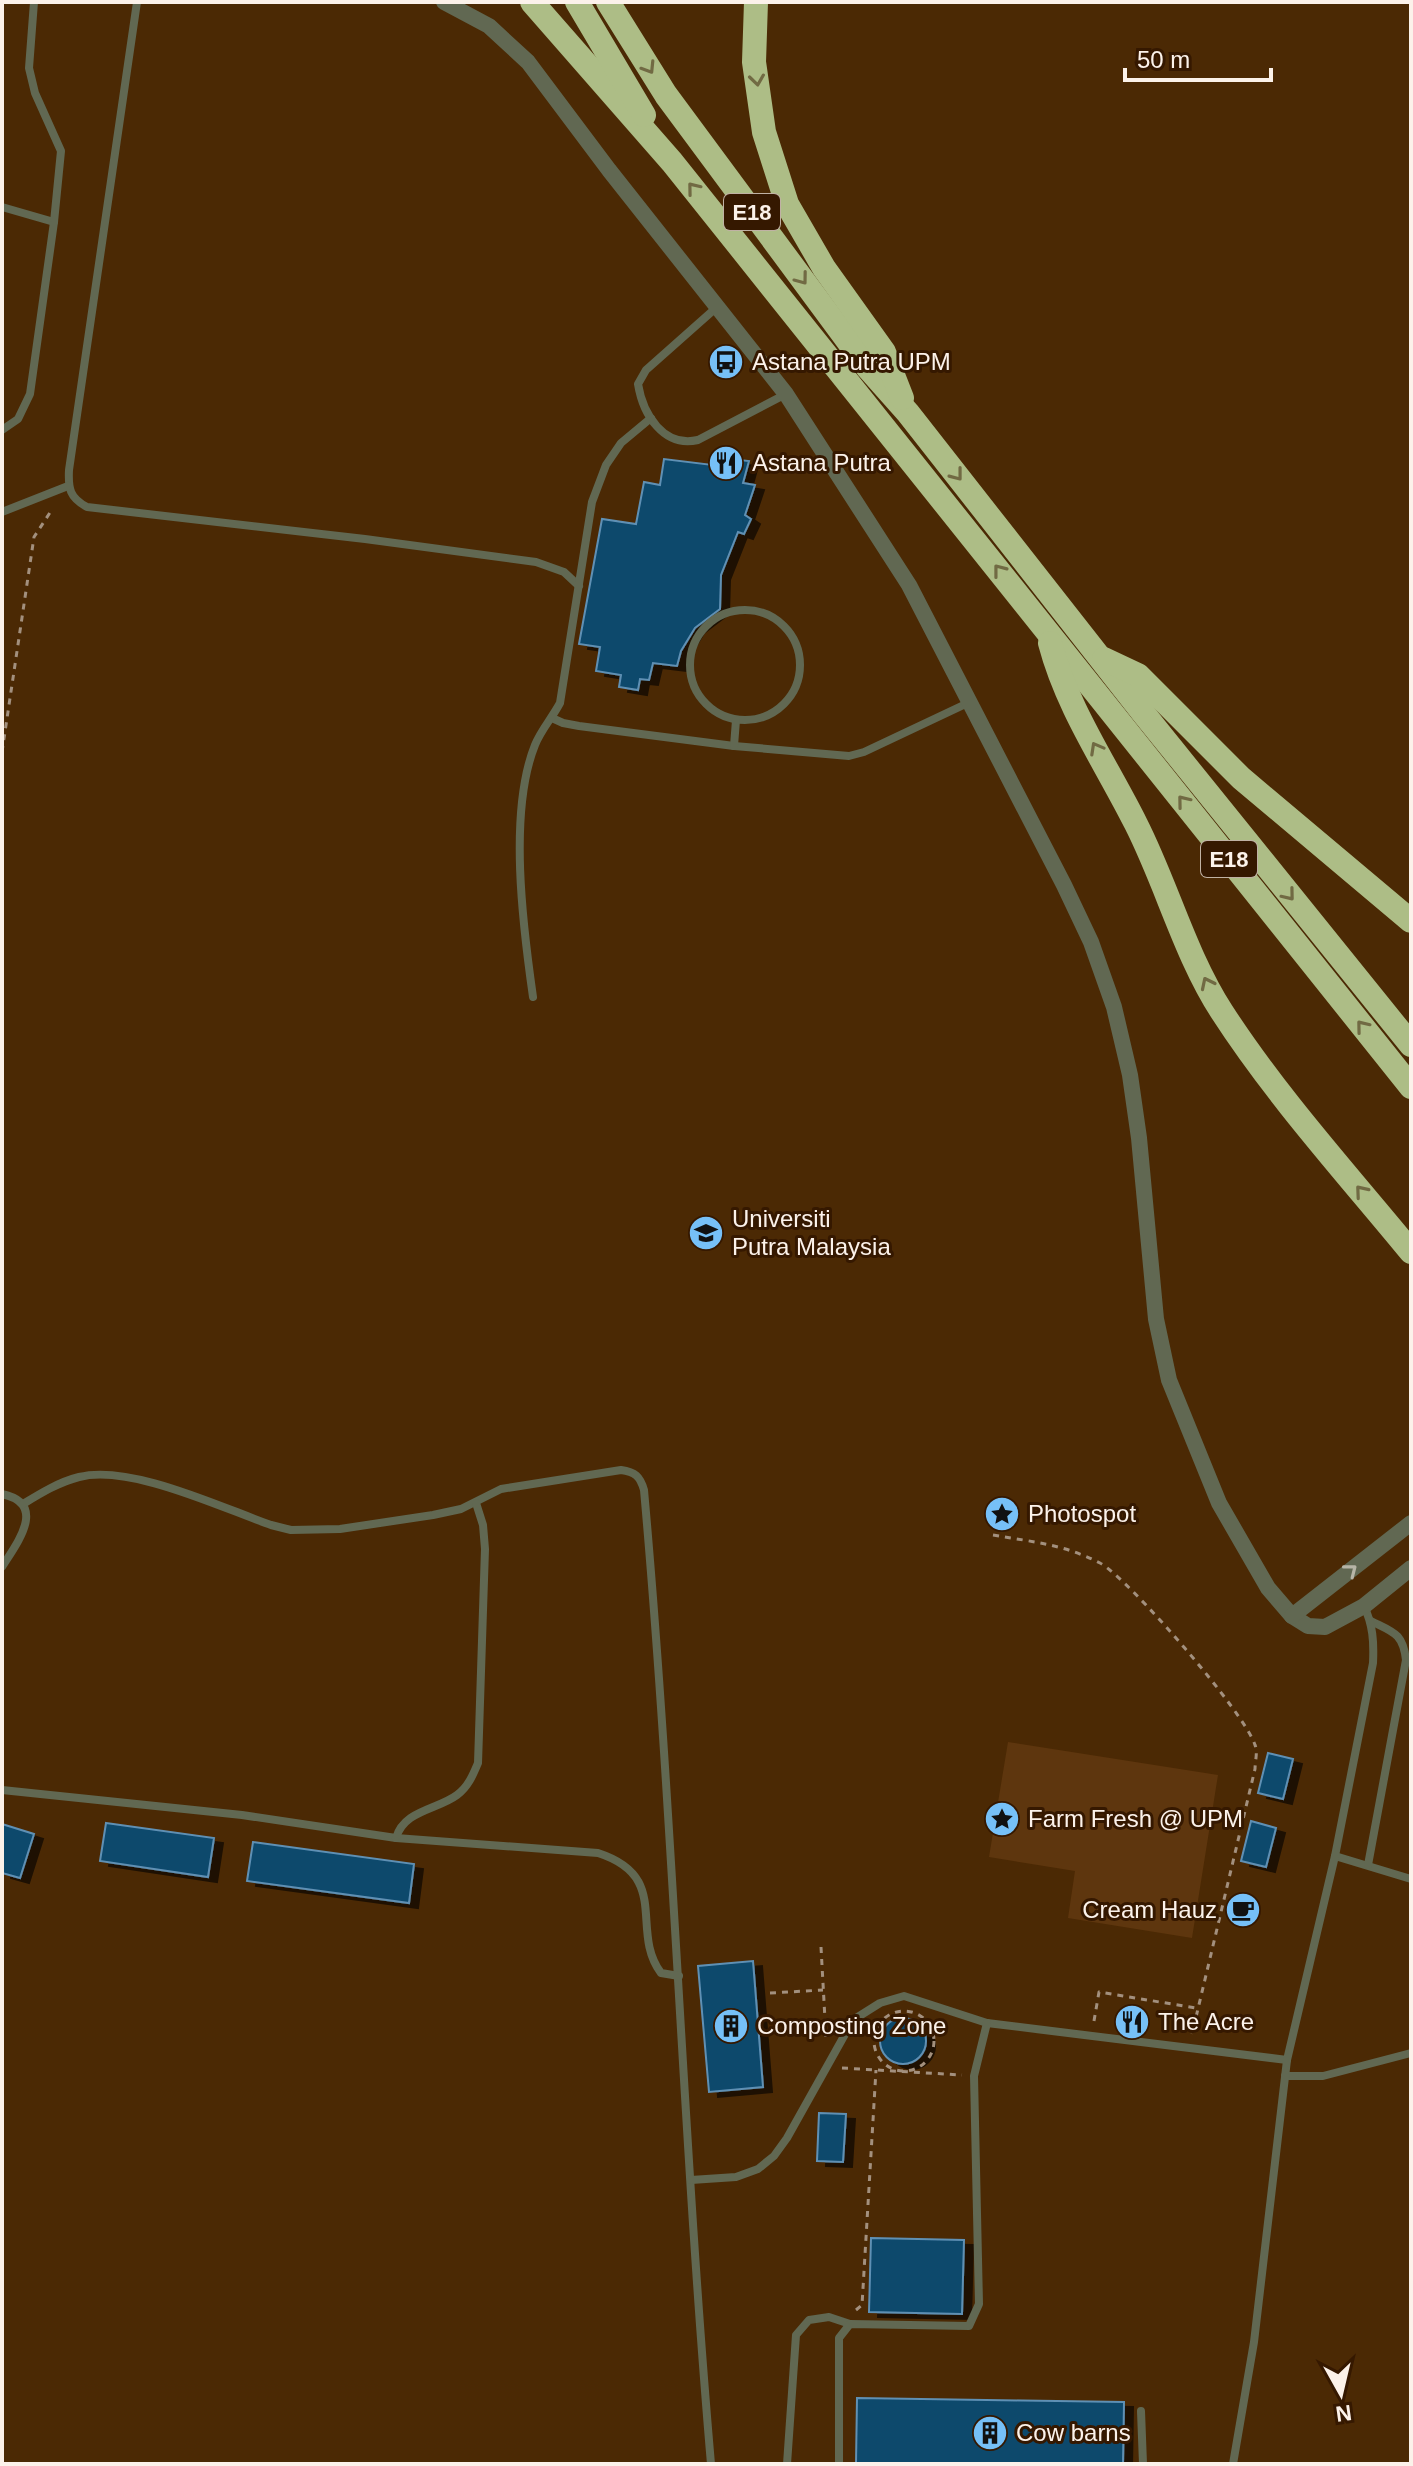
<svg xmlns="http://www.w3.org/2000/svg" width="1413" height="2466" viewBox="0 0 1413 2466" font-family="Helvetica,sans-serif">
	<defs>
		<filter id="shadow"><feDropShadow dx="9" dy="5" stdDeviation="0" flood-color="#0009"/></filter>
	</defs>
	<rect width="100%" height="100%" fill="#3f2204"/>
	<!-- built -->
	<rect fill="#4b2904" x="2" y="2" width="1409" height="2462"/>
	<!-- green -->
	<polygon fill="#5e360e" points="1008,1742 1218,1775 1192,1938 1068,1918 1075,1871 989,1857"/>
	<!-- building -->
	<g fill="#0d486c" stroke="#5f90b4" stroke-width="2" filter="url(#shadow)">
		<polygon points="713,457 749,461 743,483 755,485 745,515 751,519 744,534 738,532 721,575 720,609 695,628 681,651 677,666 653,663 649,680 640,679 638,690 619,687 621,675 596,671 600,647 579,644 602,519 636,524 644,482 660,485 664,459 712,465"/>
		<polygon points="1268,1753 1293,1759 1283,1799 1258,1793"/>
		<polygon points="1251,1821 1276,1828 1266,1867 1241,1861"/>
		<polygon points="106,1823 214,1838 208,1877 100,1861"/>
		<polygon points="2,1824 34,1834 20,1878 2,1873"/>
		<polygon points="253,1842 414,1864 409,1903 247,1881"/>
		<polygon points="753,1961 763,2087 709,2092 698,1966"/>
		<circle cx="903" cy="2041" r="23"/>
		<polygon points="819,2113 846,2114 843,2162 817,2161"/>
		<polygon points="871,2238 964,2240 962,2314 869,2312"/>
		<polygon points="857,2398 1124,2402 1123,2464 856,2464"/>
	</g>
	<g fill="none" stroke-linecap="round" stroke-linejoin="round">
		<!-- path -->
		<g stroke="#a3907e" stroke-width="3" stroke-dasharray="6 6" stroke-linecap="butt">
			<polyline points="2,752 34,537 53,508"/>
			<path d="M993,1535C1033,1542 1063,1544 1100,1563C1129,1579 1245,1713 1255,1745C1258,1751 1255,1762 1255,1769L1192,2034"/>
			<polyline points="821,1947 826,2038"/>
			<polyline points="770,1993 823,1990"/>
			<circle cx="904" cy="2041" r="30"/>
			<polyline points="1094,2021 1099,1992 1196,2008"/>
			<polyline points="842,2068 962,2075"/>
			<polyline points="856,2310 862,2305 876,2070"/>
		</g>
		<!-- service -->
		<g stroke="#616852" stroke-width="8">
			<path d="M137,2L69,470C68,489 70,498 87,507L365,539L536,562L564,572L579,586"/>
			<polyline points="2,207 54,222"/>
			<path d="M717,307L646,370L638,384C643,415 664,448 698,440L786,394"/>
			<polyline points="2,430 18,419 30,394 54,222 61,151 35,93 29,68 34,2"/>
			<polyline points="2,512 68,486"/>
			<circle cx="745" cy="665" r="55"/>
			<polyline points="552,718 563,723 579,726 734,746 849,756 864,752 970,702"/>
			<polyline points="734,746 736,720"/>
			<path d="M533,997C523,927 508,812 535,745C541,730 552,718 560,703L592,502L606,465L621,443L651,418"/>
			<path d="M2,1494C48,1504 17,1543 2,1567"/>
			<path d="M23,1504C41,1493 59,1482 79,1477C130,1464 220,1507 271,1525L291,1530L340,1529L433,1515L461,1509L501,1489L621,1470C635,1472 640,1476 644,1490C673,1814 683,2140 711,2464"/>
			<path d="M2,1790L242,1815L396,1838L598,1853C672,1877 629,1930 661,1973L679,1976"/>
			<path d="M396,1838C404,1810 437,1810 457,1795C468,1787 473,1775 478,1763L485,1549L483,1525L476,1503"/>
			<polyline points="1335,1856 1411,1879"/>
			<path d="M1368,1865L1406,1660C1403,1633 1393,1632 1371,1621"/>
			<polyline points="1285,2076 1323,2076 1411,2053"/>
			<polyline points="691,2180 736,2177 758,2169 774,2156 787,2138 853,2020 880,2003 904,1996 987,2023 1287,2060"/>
			<polyline points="1141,2411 1143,2464"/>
			<polyline points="787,2464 796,2335 809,2320 829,2317 850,2324"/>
			<polyline points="839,2464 839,2338 850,2324 969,2326 979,2304 974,2076 987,2023"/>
			<path d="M1233,2464L1254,2342L1287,2060L1335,1856L1373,1663C1374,1642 1373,1625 1364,1606"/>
		</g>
		<!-- minor -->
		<g stroke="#616852" stroke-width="16">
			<polyline points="444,2 489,26 528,62 609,170 786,394 909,585 1064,885 1091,942 1114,1007 1130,1075 1139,1138 1156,1319 1169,1380 1219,1503 1268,1588 1292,1616 1308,1626 1325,1627 1364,1606 1411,1568"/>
			<polyline points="1292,1616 1411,1523"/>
		</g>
		<!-- motorway -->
		<g stroke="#adbd86" stroke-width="24">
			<polyline points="532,2 672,162 1411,1087"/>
			<polyline points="577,2 644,115"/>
			<polyline points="608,2 666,95 868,368 908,413 1144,714 1411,1045"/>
			<polyline points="756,2 754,62 764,132 787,204 824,268 884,352 902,398"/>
			<path d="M1050,643C1067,708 1106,764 1136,824C1167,885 1185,955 1222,1012C1277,1097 1347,1174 1411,1252"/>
			<polyline points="1104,659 1138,675 1241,778 1411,921"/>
		</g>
	</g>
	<!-- one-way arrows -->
	<defs><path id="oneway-chevron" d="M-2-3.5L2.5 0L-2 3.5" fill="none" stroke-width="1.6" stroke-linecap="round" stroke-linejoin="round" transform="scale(2)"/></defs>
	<g stroke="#716a43">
		<use href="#oneway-chevron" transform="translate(649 68) rotate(58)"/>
		<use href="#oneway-chevron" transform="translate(757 80) rotate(82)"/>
		<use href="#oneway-chevron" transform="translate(693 188) rotate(-129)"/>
		<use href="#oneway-chevron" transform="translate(802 279) rotate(53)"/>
		<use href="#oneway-chevron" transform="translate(957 475) rotate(52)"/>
		<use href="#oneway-chevron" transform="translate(999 570) rotate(-128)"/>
		<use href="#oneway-chevron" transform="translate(1096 748) rotate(-119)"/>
		<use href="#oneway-chevron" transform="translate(1183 801) rotate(-129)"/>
		<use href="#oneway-chevron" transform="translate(1289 895) rotate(51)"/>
		<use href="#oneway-chevron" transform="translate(1207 983) rotate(-116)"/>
		<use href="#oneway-chevron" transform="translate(1362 1026) rotate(-129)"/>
		<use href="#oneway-chevron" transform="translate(1361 1191) rotate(-130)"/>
	</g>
	<use stroke="#b6b4a6" href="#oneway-chevron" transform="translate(1351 1570) rotate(-38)"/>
	<!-- icons -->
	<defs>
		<g id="bus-disc" transform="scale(1.8)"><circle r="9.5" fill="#76c0f7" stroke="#351800"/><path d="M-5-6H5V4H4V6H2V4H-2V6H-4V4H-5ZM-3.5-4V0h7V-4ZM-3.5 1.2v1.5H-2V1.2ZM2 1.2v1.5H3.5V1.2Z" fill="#111"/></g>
		<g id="restaurant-disc" transform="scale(1.8)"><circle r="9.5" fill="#76c0f7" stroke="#351800"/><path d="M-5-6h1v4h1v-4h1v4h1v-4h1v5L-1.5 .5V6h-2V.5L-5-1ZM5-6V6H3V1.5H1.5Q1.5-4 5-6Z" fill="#111"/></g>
		<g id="university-disc" transform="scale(1.8)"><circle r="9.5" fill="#76c0f7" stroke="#351800"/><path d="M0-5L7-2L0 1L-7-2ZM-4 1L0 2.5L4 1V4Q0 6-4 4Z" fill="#111"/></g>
		<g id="sight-disc" transform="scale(1.8)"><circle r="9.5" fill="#76c0f7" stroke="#351800"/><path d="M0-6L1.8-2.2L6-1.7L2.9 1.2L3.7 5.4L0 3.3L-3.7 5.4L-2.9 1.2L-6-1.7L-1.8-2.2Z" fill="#111"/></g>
		<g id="cafe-disc" transform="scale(1.8)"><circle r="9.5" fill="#76c0f7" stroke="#351800"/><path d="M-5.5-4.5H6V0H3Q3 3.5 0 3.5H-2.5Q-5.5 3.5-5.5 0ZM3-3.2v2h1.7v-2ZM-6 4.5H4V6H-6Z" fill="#111"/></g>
		<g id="building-disc" transform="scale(1.8)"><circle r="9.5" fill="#76c0f7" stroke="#351800"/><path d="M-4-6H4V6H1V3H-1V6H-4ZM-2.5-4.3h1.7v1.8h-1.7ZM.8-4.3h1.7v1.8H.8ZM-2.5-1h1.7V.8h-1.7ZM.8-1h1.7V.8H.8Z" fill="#111"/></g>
	</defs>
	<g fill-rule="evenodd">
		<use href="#bus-disc" x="726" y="362"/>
		<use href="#restaurant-disc" x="726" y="463"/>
		<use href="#university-disc" x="706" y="1233"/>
		<use href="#sight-disc" x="1002" y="1514"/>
		<use href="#sight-disc" x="1002" y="1819"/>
		<use href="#cafe-disc" x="1243" y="1910"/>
		<use href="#restaurant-disc" x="1132" y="2022"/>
		<use href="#building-disc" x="731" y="2026"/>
		<use href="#building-disc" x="990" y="2433"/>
	</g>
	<g text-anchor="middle" stroke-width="6" stroke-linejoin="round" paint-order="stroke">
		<!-- shield labels -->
		<g fill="#351800" stroke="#c0b1a4" stroke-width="2">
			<rect x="724" y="194" width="56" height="36" rx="6"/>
			<rect x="1201" y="841" width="56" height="36" rx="6"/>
		</g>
		<g font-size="22" font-weight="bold" fill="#fcf2ea">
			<text x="752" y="220">E18</text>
			<text x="1229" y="867">E18</text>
		</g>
		<!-- poi labels -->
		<g font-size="24" fill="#fcf2ea" stroke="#351800" text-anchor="start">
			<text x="752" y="370">Astana Putra UPM</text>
			<text x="752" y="471">Astana Putra</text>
			<text x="732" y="1227">Universiti<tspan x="732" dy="28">Putra Malaysia</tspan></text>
			<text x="1028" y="1522">Photospot</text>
			<text x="1028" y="1827">Farm Fresh @ UPM</text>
			<text x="1217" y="1918" text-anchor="end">Cream Hauz</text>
			<text x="1158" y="2030">The Acre</text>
			<text x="757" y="2034">Composting Zone</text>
			<text x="1016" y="2441">Cow barns</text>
		</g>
	</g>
	<!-- border -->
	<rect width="1413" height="2466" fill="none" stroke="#fcf2ea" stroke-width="8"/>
	<!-- north arrow -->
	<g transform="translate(1341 2394) rotate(172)" stroke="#351800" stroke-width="6" paint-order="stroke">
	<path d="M0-6L14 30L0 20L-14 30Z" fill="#fcf2ea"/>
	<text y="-12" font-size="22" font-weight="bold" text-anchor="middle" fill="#fcf2ea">N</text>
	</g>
	<!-- scale -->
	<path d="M1125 68v12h146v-12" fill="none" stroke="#fcf2ea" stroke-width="4"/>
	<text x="1137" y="68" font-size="24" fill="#fcf2ea" stroke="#351800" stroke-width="6" paint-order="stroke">50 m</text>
</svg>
